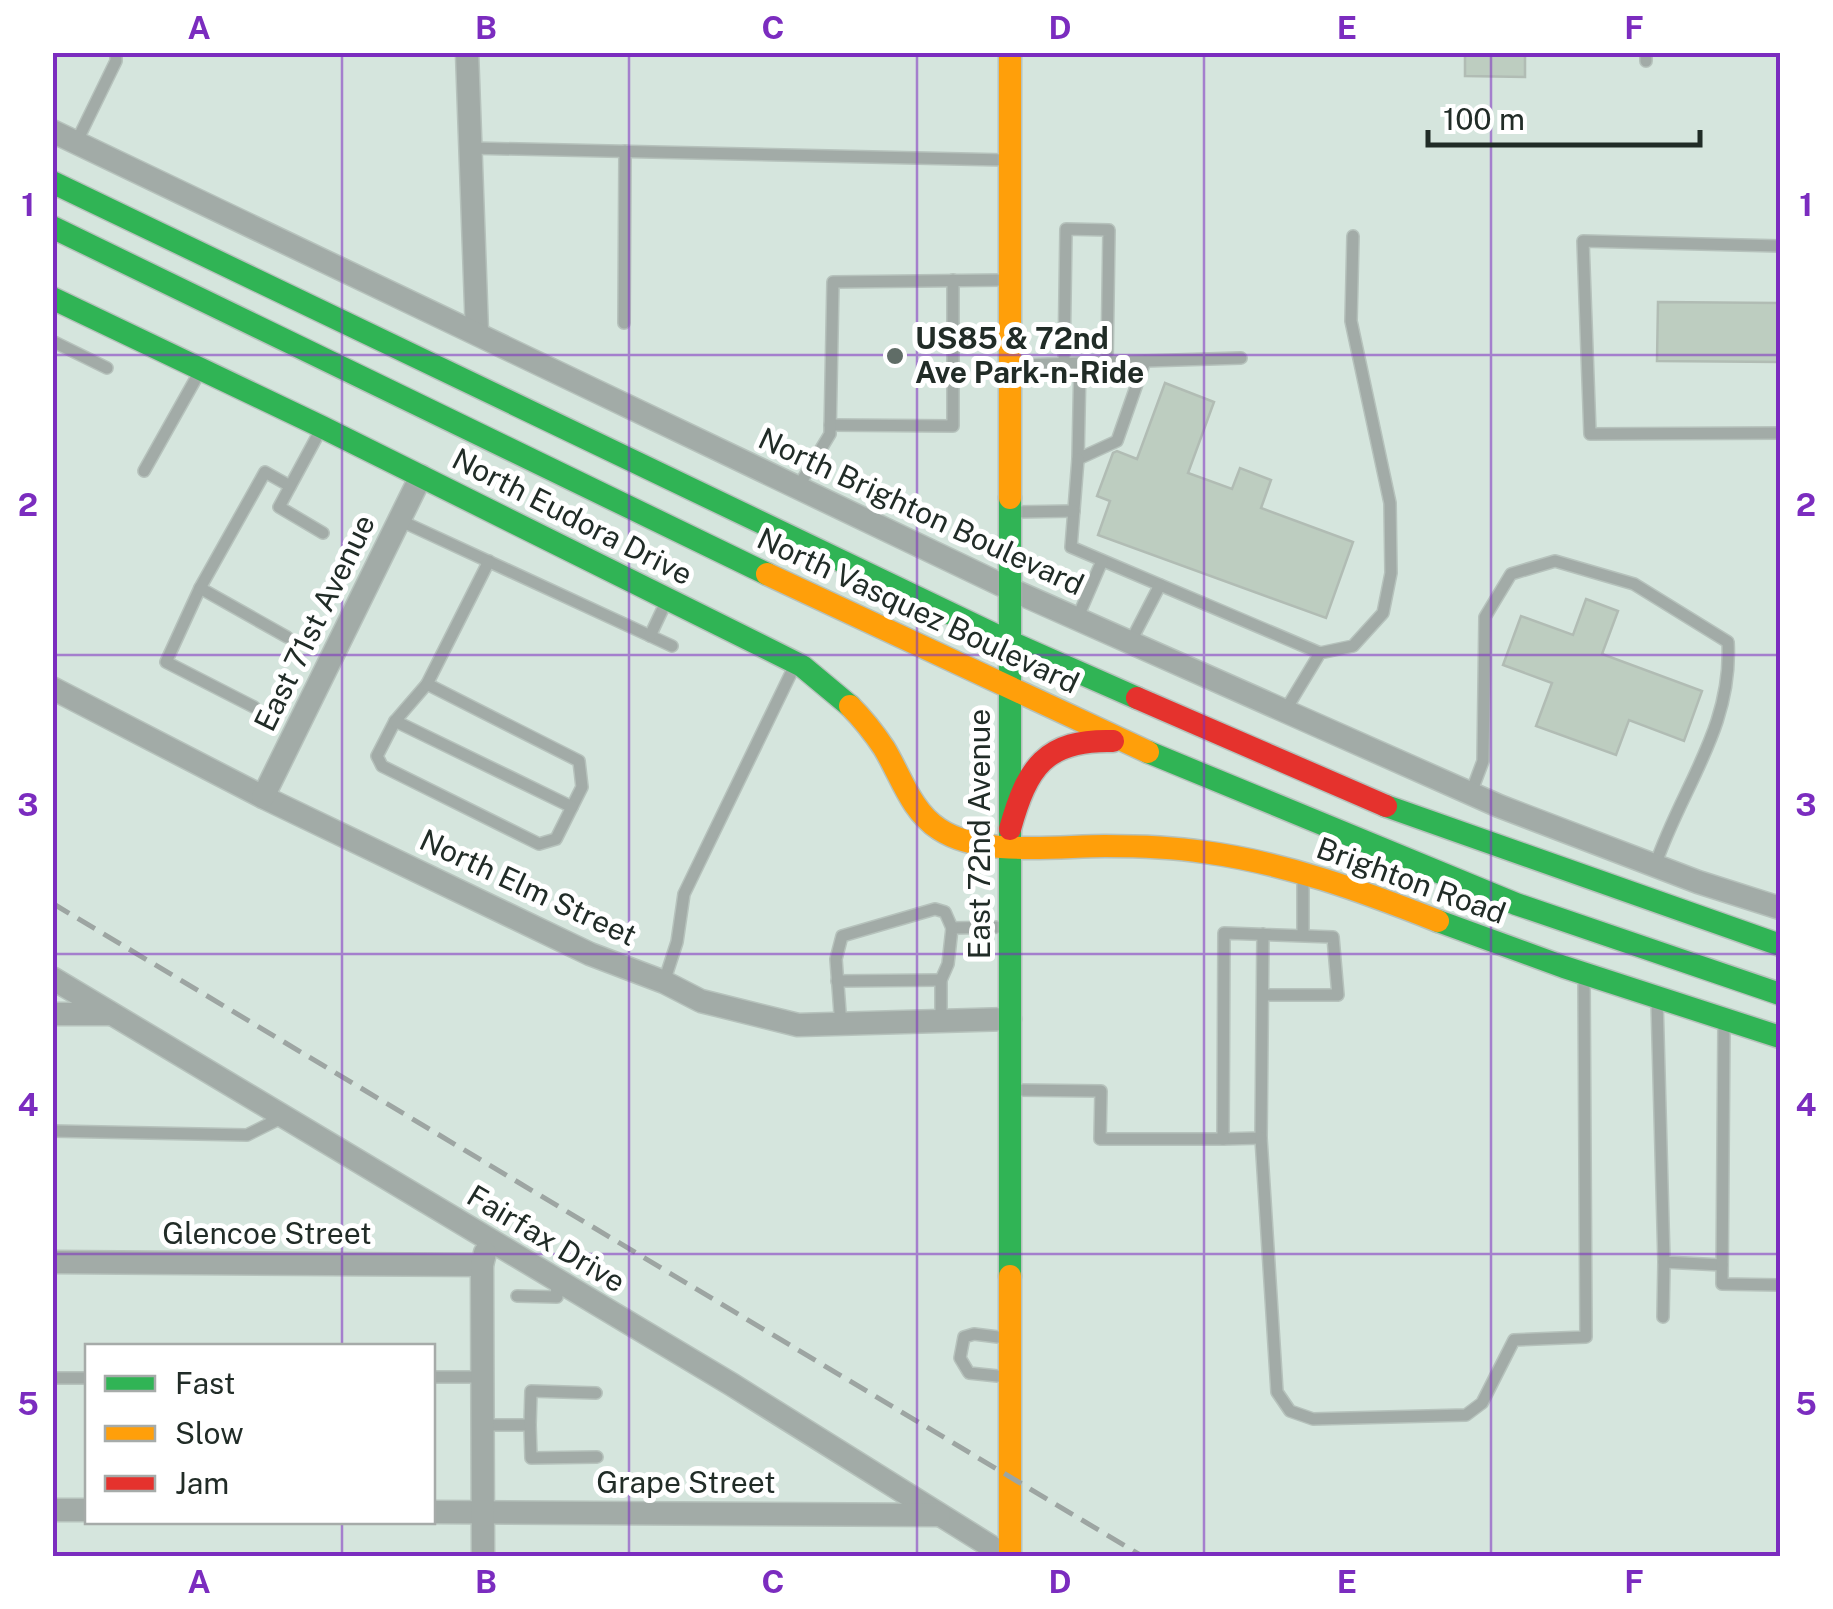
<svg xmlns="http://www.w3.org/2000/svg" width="1833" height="1609" viewBox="0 0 1833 1609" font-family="'Public Sans',sans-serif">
	<rect width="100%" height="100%" fill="#d5e5dd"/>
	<!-- building -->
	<g fill="#bdcdc0" stroke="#b1bcb4" stroke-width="2.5">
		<polygon points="1465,52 1525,52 1525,77 1465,76"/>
		<polygon points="1658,302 1780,303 1780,362 1657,361"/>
		<polygon points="1165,383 1214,402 1188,473 1232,489 1240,468 1271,480 1261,508 1353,542 1326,618 1098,535 1110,501 1097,496 1113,453 1117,451 1137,459"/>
		<polygon points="1586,599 1618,611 1602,654 1702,691 1684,741 1629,720 1616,755 1536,726 1552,683 1503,665 1521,616 1573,635"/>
	</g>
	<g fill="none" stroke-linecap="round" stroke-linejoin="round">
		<!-- lane casing -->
		<g stroke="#b6c2bc" stroke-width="14">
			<g id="lane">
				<polyline points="1646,52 1646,61"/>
				<polyline points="76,143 116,61 116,52"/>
				<polyline points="470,148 1005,160"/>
				<polyline points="1780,246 1583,241 1590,434 1780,433"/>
				<polyline points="624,323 625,151"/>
				<polyline points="52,341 107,368"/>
				<polyline points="1064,363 1066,229 1109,230 1107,362"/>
				<polyline points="1080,363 1078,459 1117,441 1145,361"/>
				<polyline points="1014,365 1241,358"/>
				<polyline points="830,425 953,426 953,280"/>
				<polyline points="320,431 279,507 323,533"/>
				<polyline points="1078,459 1071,547 1320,653"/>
				<polyline points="144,471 199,373"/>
				<polyline points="798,487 830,434 833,282 1005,280"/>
				<polyline points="1013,512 1074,511"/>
				<polyline points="399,520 672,646"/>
				<polyline points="200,588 166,662 254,707"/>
				<polyline points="1077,619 1102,561"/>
				<polyline points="650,636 666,602"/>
				<polyline points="287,637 200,588 265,472 290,486"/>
				<polyline points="1130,643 1160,585"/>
				<polygon points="427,684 579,761 582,787 556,839 539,844 382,766 377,756 395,721"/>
				<polyline points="427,684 489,561"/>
				<polyline points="1285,711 1320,653 1353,646 1383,613 1391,573 1390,503 1351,321 1353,236"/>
				<polyline points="395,721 572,807"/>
				<path d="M1471,793L1483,761L1485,617L1511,574L1555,561L1634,584L1728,642C1733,728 1681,788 1655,866"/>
				<polyline points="1303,877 1303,935"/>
				<polyline points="1263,934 1261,1138 1223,1139 1224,933 1333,937 1338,995 1263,995"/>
				<polyline points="837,981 941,980"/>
				<polyline points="664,982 677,942 684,894 794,667"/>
				<polyline points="1657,1000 1664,1262 1722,1265"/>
				<polyline points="941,1023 941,980 948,964 952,928 1005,927"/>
				<polyline points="1724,1023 1722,1284 1780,1285"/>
				<polyline points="841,1026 836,959 842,936 935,909 945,912 952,928"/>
				<polyline points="1015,1090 1101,1091 1100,1139 1223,1139"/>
				<polyline points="52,1131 247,1135 283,1117"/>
				<polyline points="1261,1138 1277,1392 1290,1411 1313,1419 1466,1415 1482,1403 1514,1340 1586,1337 1584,980"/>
				<polyline points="517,1296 557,1297 556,1280"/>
				<polyline points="1663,1317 1664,1262"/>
				<polyline points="1006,1338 974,1334 964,1337 960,1358 969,1373 1007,1377"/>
				<polyline points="432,1377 483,1377"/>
				<polyline points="52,1378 88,1378"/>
				<polyline points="483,1425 530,1425 531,1458 597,1457"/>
				<polyline points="530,1425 531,1391 596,1393"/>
			</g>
		</g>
		<!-- street casing -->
		<g stroke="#b6c2bc" stroke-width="25">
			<g id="street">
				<polyline points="467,52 477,333"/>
				<polyline points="52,131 1010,589 1499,806 1698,882 1780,908"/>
				<polyline points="52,688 263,797 590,954 664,982 701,1001 798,1025 1010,1019"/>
				<polyline points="263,797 421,476"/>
				<polyline points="52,978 731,1384 1006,1556"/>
				<polyline points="52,1014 109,1014"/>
				<polyline points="52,1262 482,1265"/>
				<polyline points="52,1510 88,1510"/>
				<polyline points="432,1512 939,1515"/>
				<polyline points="483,1556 482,1265 485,1253"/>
			</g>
		</g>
		<!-- fast casing -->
		<g stroke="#b6c2bc" stroke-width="25">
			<g id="fast">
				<polyline points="52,182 1010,642 1137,698"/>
				<polyline points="52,227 767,574"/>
				<polyline points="52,298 322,427 802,666 850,706"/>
				<polyline points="1010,498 1010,1276"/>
				<polyline points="1148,752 1516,904 1780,994"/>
				<polyline points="1386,806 1780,945"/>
				<polyline points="1438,921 1564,967 1780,1037"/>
			</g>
		</g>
		<!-- slow casing -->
		<g stroke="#b6c2bc" stroke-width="25">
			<g id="slow">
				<polyline points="1010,52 1010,498"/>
				<polyline points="767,574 1148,752"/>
				<path d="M850,706C863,719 874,733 884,748C901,776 911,811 939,829C981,857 1057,846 1105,846C1138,846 1171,847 1204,852C1286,863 1362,891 1438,921"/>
				<polyline points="1010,1276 1010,1556"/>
			</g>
		</g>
		<!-- jam casing -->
		<g stroke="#b6c2bc" stroke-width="25">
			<g id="jam">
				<polyline points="1137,698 1386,806"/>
				<path d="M1010,829C1027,768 1045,739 1113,741"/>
			</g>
		</g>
		<!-- lane -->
		<use href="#lane" stroke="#a2aba7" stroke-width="11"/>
		<!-- street -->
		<use href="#street" stroke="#a2aba7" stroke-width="22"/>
		<!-- fast -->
		<use href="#fast" stroke="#30b455" stroke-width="22"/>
		<!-- slow -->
		<use href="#slow" stroke="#ff9f0a" stroke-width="22"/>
		<!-- jam -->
		<use href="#jam" stroke="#e5322d" stroke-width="22"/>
		<!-- rail -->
		<polyline stroke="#9da5a2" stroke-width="5" stroke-dasharray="20 10" stroke-linecap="butt" points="52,903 1142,1556"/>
	</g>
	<!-- grid -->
	<path fill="none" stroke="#7b2cbf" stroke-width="2.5" stroke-opacity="0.55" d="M342,52V1346M629,52V1556M917,52V1556M1204,52V1556M1491,52V1556M52,355H1780M52,655H1780M52,954H1780M52,1254H1780M342,1522V1556"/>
	<!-- markers -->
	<circle fill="#606d67" stroke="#fff" stroke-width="4" cx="895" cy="356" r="10"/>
	<g text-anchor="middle" stroke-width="10" stroke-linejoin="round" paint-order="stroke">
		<!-- poi labels -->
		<g font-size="30" font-weight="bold" fill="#212c27" stroke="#fff" text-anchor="start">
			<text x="915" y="349">US85 &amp; 72nd<tspan x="915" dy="34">Ave Park-n-Ride</tspan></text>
		</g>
		<!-- street labels -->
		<g font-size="30" fill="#212c27" stroke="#fff">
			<text transform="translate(921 512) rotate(25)" y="10">North Brighton Boulevard</text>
			<text transform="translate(572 517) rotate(27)" y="10">North Eudora Drive</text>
			<text transform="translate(918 611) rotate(25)" y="10">North Vasquez Boulevard</text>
			<text transform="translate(315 623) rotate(-64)" y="10">East 71st Avenue</text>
			<text transform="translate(980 834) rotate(-90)" y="10">East 72nd Avenue</text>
			<text transform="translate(1411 881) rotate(20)" y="10">Brighton Road</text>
			<text transform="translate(528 888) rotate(25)" y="10">North Elm Street</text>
			<text x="267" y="1244">Glencoe Street</text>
			<text transform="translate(546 1239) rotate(31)" y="10">Fairfax Drive</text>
			<text x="686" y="1493">Grape Street</text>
		</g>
	</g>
	<!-- border -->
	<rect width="1833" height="1609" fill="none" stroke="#ffffff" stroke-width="110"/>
	<!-- legend -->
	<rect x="85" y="1344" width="350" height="180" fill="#ffffff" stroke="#a6aba9" stroke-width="2.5"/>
	<rect x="105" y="1376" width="50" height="15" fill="#30b455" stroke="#a6aba9" stroke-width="2.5"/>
	<text x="175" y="1394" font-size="30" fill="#212c27">Fast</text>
	<rect x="105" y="1426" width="50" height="15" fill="#ff9f0a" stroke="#a6aba9" stroke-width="2.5"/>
	<text x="175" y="1444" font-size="30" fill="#212c27">Slow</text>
	<rect x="105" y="1476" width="50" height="15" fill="#e5322d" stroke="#a6aba9" stroke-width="2.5"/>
	<text x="175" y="1494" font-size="30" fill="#212c27">Jam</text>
	<!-- scale -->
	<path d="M1428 130v15h272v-15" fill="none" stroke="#212c27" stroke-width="5"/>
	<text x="1443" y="130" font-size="30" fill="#212c27" stroke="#ffffff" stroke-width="8" paint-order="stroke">100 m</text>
	<rect x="55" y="55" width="1723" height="1499" fill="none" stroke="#7b2cbf" stroke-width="4"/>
	<g font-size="32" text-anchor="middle" font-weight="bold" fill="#7b2cbf">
		<text x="199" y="39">A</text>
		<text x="486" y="39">B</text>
		<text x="773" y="39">C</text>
		<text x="1060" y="39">D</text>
		<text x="1347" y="39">E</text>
		<text x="1634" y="39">F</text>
		<text x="28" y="216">1</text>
		<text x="1806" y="216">1</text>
		<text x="28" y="516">2</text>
		<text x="1806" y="516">2</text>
		<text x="28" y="816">3</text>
		<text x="1806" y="816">3</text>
		<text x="28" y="1116">4</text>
		<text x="1806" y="1116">4</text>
		<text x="28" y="1415">5</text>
		<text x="1806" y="1415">5</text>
		<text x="199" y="1593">A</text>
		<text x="486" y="1593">B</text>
		<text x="773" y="1593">C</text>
		<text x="1060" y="1593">D</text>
		<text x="1347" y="1593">E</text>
		<text x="1634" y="1593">F</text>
	</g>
</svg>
